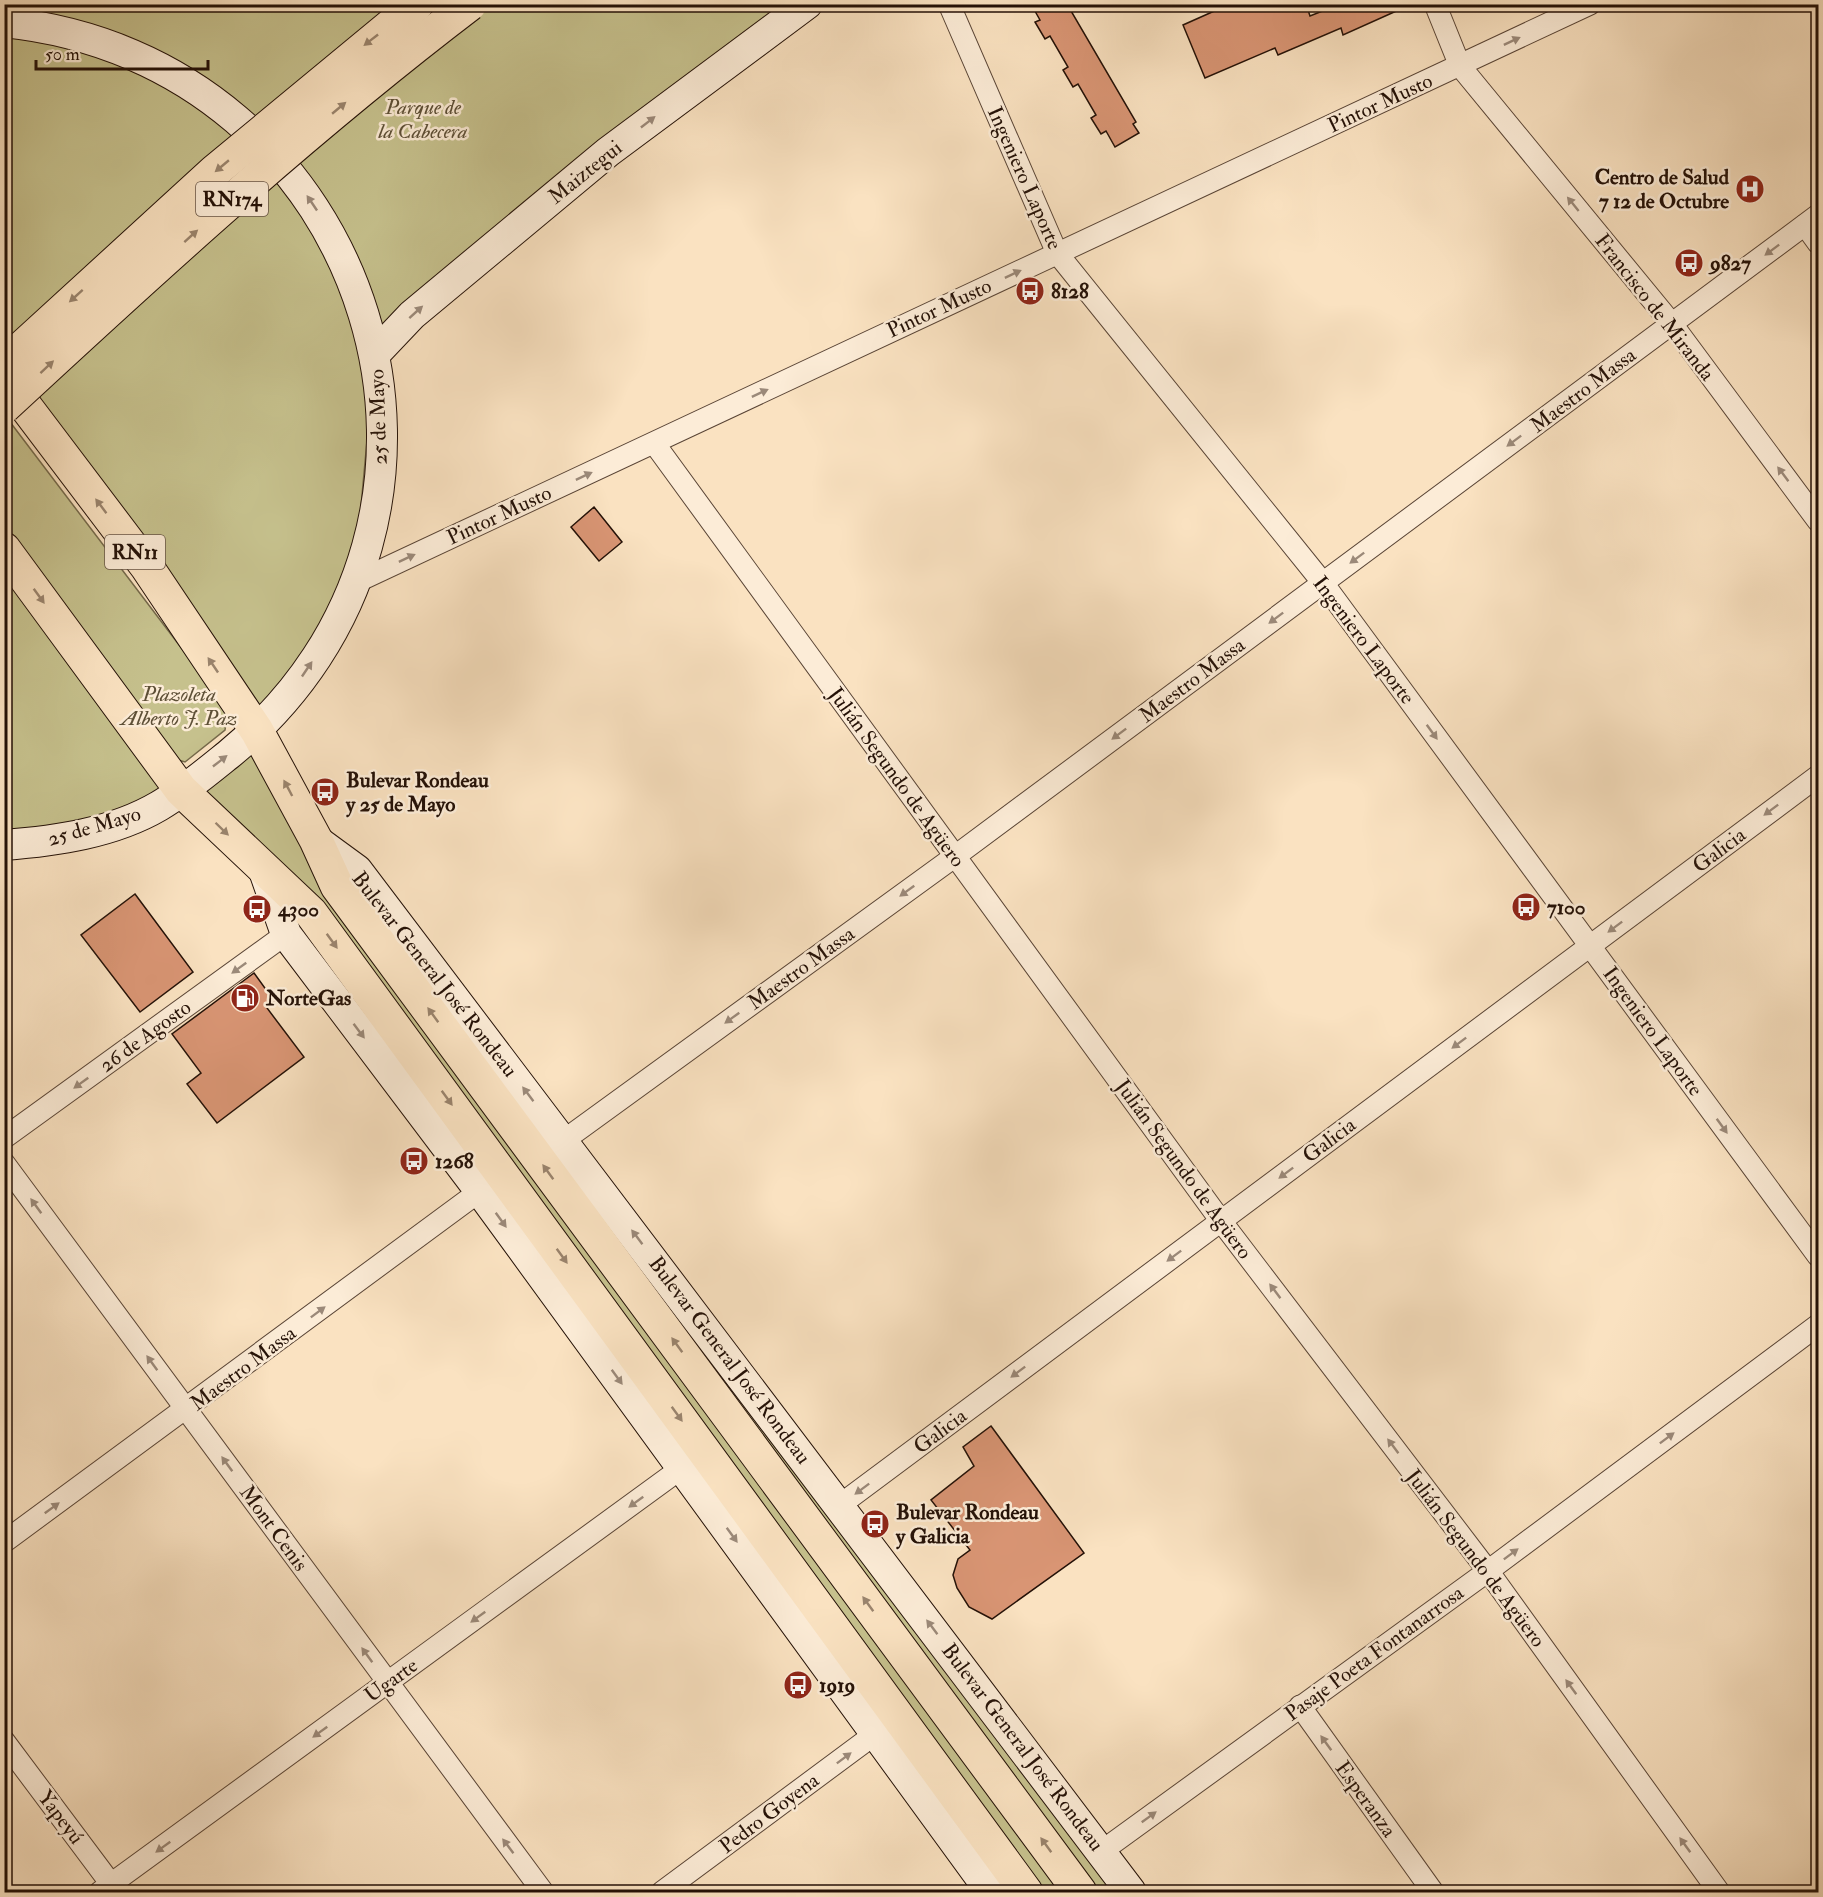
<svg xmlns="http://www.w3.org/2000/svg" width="1823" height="1897" viewBox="0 0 1823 1897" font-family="'IM FELL Double Pica',serif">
	<rect width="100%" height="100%" fill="#fae2c1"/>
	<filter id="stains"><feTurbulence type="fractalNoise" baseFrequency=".00333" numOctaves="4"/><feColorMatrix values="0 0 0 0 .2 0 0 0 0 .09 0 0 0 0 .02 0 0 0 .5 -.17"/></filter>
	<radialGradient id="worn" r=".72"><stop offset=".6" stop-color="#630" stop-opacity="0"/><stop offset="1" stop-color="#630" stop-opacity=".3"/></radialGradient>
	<!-- green -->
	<g fill="#c6c18d" stroke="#75694a" stroke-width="1.5">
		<polygon points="5,5 807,5 375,353 354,583 257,731 316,840 1131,1892 991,1892 286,934 263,868 182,790 5,845 4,549 181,790 257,731 5,378"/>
		<polygon points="4,414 220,699 227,716 225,730 185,762 175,759 5,528"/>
	</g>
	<!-- building -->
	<g fill="#d99574" stroke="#241107" stroke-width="1.5">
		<polygon points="1031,4 1067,4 1136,122 1133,124 1139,133 1115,147 1106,131 1101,134 1091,118 1096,115 1078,84 1073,87 1063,70 1068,67 1050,36 1045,39 1035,22 1040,20"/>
		<polygon points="1230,4 1306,4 1310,16 1340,4 1412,4 1343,35 1341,28 1278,55 1275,48 1205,78 1183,25"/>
		<polygon points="594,507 622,542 599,561 571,527"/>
		<polygon points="135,894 193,972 140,1012 81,935"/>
		<polygon points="254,973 275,1002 267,1008 304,1057 217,1123 187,1084 201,1073 172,1034"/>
		<polygon points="991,1426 1084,1553 992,1619 969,1607 957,1588 953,1575 958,1559 970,1550 931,1500 974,1466 963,1447"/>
	</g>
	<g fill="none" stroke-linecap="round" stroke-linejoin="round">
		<!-- street casing -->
		<g stroke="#5a4536" stroke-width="23">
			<g id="street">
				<polyline points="949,4 1057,253 1323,583 1818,1256"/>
				<polyline points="1435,4 1460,66 1672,324 1818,521"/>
				<polyline points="1805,225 1818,243"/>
				<polyline points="654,443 1221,1221 1488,1571 1719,1892"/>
				<polyline points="354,583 1590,4"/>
				<polyline points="4,1138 286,934"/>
				<polyline points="563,1141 954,857 1818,215"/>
				<polyline points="4,1163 543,1892"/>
				<polyline points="840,1505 1818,776"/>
				<polyline points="4,1542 480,1191"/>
				<polyline points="1300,1706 1433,1892"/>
				<polyline points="4,1741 117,1892"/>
				<polyline points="1102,1851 1488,1571 1818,1325"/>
				<polyline points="100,1892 683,1467"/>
				<polyline points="662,1892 875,1734"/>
			</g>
		</g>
		<!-- secondary casing -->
		<g stroke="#241107" stroke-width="32">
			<g id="secondary">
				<path d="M4,22C375,60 517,519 228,755C207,772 183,792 159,806C113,833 56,841 4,845"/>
				<polyline points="375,354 412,315 608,152 807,4"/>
				<polyline points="316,840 357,870 1131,1892"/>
				<polyline points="263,868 286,934 480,1191 991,1892"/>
			</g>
		</g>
		<!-- primary casing -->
		<g stroke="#241107" stroke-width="35">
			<g id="primary">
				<polyline points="4,378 147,567 257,731 316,840 337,886 1080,1892"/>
				<polyline points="4,549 181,790 311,913 1026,1892"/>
			</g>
		</g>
		<!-- street -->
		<use href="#street" stroke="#fcecd7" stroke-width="21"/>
		<!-- secondary -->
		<use href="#secondary" stroke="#fcecd7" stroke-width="30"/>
		<!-- primary -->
		<use href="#primary" stroke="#fae2c1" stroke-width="33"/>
		<!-- highway-bridge casing -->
		<g stroke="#241107" stroke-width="35" stroke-linecap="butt">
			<g id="highway-bridge">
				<polyline points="4,364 215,171 417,4"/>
				<path d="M4,407C155,267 306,129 470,4"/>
			</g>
		</g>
		<!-- highway-bridge -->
		<use href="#highway-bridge" stroke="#fae2c1" stroke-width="33"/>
	</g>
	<!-- one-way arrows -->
	<defs><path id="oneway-solid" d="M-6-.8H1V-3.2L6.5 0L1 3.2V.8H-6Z" transform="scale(1.5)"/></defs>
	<g fill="#9a846d">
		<use href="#oneway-solid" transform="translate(371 40) rotate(142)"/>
		<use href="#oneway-solid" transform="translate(339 108) rotate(-40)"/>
		<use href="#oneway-solid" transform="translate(222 166) rotate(140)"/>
		<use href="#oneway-solid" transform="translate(191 236) rotate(-42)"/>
		<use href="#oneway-solid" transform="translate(76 296) rotate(138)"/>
		<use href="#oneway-solid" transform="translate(47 367) rotate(-43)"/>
		<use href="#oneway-solid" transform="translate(101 506) rotate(-127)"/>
		<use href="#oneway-solid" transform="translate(39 596) rotate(54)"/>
		<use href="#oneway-solid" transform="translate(213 665) rotate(-124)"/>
		<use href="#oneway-solid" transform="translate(288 788) rotate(-118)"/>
		<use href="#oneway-solid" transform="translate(222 829) rotate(44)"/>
		<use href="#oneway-solid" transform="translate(332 941) rotate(54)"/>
		<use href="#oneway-solid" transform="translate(433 1015) rotate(-126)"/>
		<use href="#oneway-solid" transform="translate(447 1098) rotate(54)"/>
		<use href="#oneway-solid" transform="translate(548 1172) rotate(-126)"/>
		<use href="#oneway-solid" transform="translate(562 1256) rotate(54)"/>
		<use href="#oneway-solid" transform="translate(677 1345) rotate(-126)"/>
		<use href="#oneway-solid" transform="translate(677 1414) rotate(54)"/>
		<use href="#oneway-solid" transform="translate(868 1604) rotate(-126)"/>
		<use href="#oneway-solid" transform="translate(1046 1845) rotate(-126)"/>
	</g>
	<g fill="#9b8979">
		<use href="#oneway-solid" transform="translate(1512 41) rotate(-25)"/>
		<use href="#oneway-solid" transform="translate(648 122) rotate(-38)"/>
		<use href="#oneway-solid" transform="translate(312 203) rotate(-124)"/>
		<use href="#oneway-solid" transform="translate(1573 204) rotate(-129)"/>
		<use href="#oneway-solid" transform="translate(1772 250) rotate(143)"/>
		<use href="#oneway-solid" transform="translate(1013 274) rotate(-25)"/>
		<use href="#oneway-solid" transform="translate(416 312) rotate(-42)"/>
		<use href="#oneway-solid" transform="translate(760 393) rotate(-25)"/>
		<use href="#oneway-solid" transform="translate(1514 441) rotate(143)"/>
		<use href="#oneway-solid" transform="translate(1783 474) rotate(-127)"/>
		<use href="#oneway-solid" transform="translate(584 476) rotate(-25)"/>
		<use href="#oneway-solid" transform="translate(407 558) rotate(-25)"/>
		<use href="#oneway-solid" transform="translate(1357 558) rotate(143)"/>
		<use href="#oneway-solid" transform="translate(1276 618) rotate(143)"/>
		<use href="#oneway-solid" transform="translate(307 669) rotate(-56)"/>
		<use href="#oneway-solid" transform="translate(1432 732) rotate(54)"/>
		<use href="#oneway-solid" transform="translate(1119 734) rotate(143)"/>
		<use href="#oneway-solid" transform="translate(220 761) rotate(-38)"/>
		<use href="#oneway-solid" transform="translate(1771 810) rotate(143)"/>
		<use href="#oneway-solid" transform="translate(907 891) rotate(144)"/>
		<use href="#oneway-solid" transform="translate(1615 927) rotate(143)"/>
		<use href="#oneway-solid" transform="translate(239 968) rotate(144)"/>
		<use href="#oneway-solid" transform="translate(732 1018) rotate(144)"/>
		<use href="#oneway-solid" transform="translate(359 1031) rotate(53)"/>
		<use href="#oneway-solid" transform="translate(1459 1043) rotate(143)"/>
		<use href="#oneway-solid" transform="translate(81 1083) rotate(144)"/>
		<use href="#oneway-solid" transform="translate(528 1094) rotate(-127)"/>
		<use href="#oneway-solid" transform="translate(1722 1126) rotate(54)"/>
		<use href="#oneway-solid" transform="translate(1286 1173) rotate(143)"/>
		<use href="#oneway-solid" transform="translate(36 1206) rotate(-126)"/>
		<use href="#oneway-solid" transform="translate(501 1220) rotate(54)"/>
		<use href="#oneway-solid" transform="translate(637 1237) rotate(-127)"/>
		<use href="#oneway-solid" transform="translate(1174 1256) rotate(143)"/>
		<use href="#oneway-solid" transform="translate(1275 1291) rotate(-127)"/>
		<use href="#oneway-solid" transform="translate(318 1312) rotate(-37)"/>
		<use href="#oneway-solid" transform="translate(152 1363) rotate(-126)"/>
		<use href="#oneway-solid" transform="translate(1018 1372) rotate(143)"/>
		<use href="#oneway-solid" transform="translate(617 1377) rotate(54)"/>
		<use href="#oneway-solid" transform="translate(1667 1438) rotate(-37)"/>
		<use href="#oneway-solid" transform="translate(1393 1446) rotate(-127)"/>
		<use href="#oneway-solid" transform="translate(227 1464) rotate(-126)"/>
		<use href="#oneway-solid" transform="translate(862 1489) rotate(143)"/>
		<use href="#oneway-solid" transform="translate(636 1502) rotate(144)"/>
		<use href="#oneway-solid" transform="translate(52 1508) rotate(-36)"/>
		<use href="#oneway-solid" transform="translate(732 1535) rotate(54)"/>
		<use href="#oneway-solid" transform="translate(1511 1554) rotate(-37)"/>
		<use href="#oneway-solid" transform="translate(478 1617) rotate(144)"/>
		<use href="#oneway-solid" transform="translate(932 1627) rotate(-127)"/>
		<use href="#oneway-solid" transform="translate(367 1655) rotate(-126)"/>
		<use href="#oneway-solid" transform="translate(1571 1687) rotate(-126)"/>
		<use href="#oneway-solid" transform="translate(320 1732) rotate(144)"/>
		<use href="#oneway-solid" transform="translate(1326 1743) rotate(-126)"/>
		<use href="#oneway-solid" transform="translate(844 1758) rotate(-37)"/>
		<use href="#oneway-solid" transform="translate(1149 1817) rotate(-36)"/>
		<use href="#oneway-solid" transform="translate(1685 1845) rotate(-126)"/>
		<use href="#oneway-solid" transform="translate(508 1846) rotate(-127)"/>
		<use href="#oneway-solid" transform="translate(163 1847) rotate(144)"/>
	</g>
	<!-- icons -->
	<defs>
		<g id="hospital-disc" transform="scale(1.5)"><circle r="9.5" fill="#8f2418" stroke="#fcecd7"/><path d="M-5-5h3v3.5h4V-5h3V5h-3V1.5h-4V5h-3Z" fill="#fff"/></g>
		<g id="bus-disc" transform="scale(1.5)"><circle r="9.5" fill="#8f2418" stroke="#fcecd7"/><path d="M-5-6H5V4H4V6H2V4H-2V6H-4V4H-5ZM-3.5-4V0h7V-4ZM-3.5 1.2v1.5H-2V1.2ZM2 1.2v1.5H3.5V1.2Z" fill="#fff"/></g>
		<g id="fuel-disc" transform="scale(1.5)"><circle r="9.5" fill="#8f2418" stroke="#fcecd7"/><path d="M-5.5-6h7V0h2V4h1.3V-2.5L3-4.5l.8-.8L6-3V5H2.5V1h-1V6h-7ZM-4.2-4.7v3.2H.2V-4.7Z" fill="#fff"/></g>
	</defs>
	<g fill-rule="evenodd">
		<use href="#hospital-disc" x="1750" y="189"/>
		<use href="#bus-disc" x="1689" y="263"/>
		<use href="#bus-disc" x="1030" y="291"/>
		<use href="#bus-disc" x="325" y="792"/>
		<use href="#bus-disc" x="1526" y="907"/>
		<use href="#bus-disc" x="257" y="909"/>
		<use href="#fuel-disc" x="245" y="998"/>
		<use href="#bus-disc" x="414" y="1161"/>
		<use href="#bus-disc" x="875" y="1524"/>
		<use href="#bus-disc" x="798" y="1685"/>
	</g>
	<g text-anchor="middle" stroke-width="5" stroke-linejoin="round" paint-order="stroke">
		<!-- shield labels -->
		<g fill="#fcecd7" stroke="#655345" stroke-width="1.5">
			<rect x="196" y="182" width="72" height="34" rx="4.5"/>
			<rect x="105" y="535" width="60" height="34" rx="4.5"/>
		</g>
		<g font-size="20" font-weight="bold" fill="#241107">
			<text x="232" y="206">RN174</text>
			<text x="135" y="559">RN11</text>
		</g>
		<!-- street labels -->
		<g font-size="21" fill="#241107" stroke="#fcecd7">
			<text transform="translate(1380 103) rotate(-25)" y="7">Pintor Musto</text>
			<text transform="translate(585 172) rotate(-39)" y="7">Maiztegui</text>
			<text transform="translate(1025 178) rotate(66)" y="7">Ingeniero Laporte</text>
			<text transform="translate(1655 307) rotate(52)" y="7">Francisco de Miranda</text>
			<text transform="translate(939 308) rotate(-25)" y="7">Pintor Musto</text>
			<text transform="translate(1583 390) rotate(-37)" y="7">Maestro Massa</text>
			<text transform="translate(378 417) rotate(-92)" y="7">25 de Mayo</text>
			<text transform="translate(499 515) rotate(-25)" y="7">Pintor Musto</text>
			<text transform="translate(1364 640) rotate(53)" y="7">Ingeniero Laporte</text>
			<text transform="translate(1192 680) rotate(-37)" y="7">Maestro Massa</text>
			<text transform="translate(897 777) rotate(54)" y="7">Julián Segundo de Agüero</text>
			<text transform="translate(94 826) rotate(-16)" y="7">25 de Mayo</text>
			<text transform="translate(1719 850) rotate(-37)" y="7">Galicia</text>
			<text transform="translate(801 968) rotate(-36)" y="7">Maestro Massa</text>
			<text transform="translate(435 974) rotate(52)" y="7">Bulevar General José Rondeau</text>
			<text transform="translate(1653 1031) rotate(54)" y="7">Ingeniero Laporte</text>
			<text transform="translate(145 1036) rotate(-36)" y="7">26 de Agosto</text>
			<text transform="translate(1329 1140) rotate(-37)" y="7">Galicia</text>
			<text transform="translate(1184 1169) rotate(54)" y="7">Julián Segundo de Agüero</text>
			<text transform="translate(730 1360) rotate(53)" y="7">Bulevar General José Rondeau</text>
			<text transform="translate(243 1368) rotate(-37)" y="7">Maestro Massa</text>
			<text transform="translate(940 1431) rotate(-37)" y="7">Galicia</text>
			<text transform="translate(274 1528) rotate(54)" y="7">Mont Cenis</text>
			<text transform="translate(1476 1558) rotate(53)" y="7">Julián Segundo de Agüero</text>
			<text transform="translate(1374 1653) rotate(-36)" y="7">Pasaje Poeta Fontanarrosa</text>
			<text transform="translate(391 1680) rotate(-36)" y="7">Ugarte</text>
			<text transform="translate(1023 1747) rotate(53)" y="7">Bulevar General José Rondeau</text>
			<text transform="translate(1366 1799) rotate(54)" y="7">Esperanza</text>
			<text transform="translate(769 1813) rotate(-37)" y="7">Pedro Goyena</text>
			<text transform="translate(61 1817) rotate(53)" y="7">Yapeyú</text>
		</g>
		<!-- park labels -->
		<g font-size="21" font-style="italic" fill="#5d4f36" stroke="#fcecd7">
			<text x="423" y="114">Parque de<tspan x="423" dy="24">la Cabecera</tspan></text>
			<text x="179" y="701">Plazoleta<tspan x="179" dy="24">Alberto J. Paz</tspan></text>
		</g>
		<!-- poi labels -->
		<g font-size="21" font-weight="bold" fill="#241107" stroke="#fcecd7" text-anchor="start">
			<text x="1729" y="184" text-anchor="end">Centro de Salud<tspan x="1729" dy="24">7 12 de Octubre</tspan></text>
			<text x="1710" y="270">9827</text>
			<text x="1051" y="298">8128</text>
			<text x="346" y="787">Bulevar Rondeau<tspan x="346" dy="24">y 25 de Mayo</tspan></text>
			<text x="1547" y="914">7100</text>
			<text x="278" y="916">4300</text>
			<text x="266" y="1005">NorteGas</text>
			<text x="435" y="1168">1268</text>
			<text x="896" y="1519">Bulevar Rondeau<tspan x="896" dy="24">y Galicia</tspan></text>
			<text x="819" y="1692">1919</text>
		</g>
	</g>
	<!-- margin -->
	<rect width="1823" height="1897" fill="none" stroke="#fae2c1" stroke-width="24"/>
	<rect x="6" y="6" width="1811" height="1885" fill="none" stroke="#241107" stroke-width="3"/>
	<rect x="12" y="12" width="1799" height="1873" fill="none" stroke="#241107" stroke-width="1.5"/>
	<!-- scale -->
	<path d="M36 60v9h172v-9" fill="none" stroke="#241107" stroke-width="3"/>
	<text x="45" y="60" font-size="18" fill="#241107" stroke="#fcecd7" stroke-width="4.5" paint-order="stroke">50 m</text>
	<rect width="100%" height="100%" filter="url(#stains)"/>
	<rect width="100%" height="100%" fill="url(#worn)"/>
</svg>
